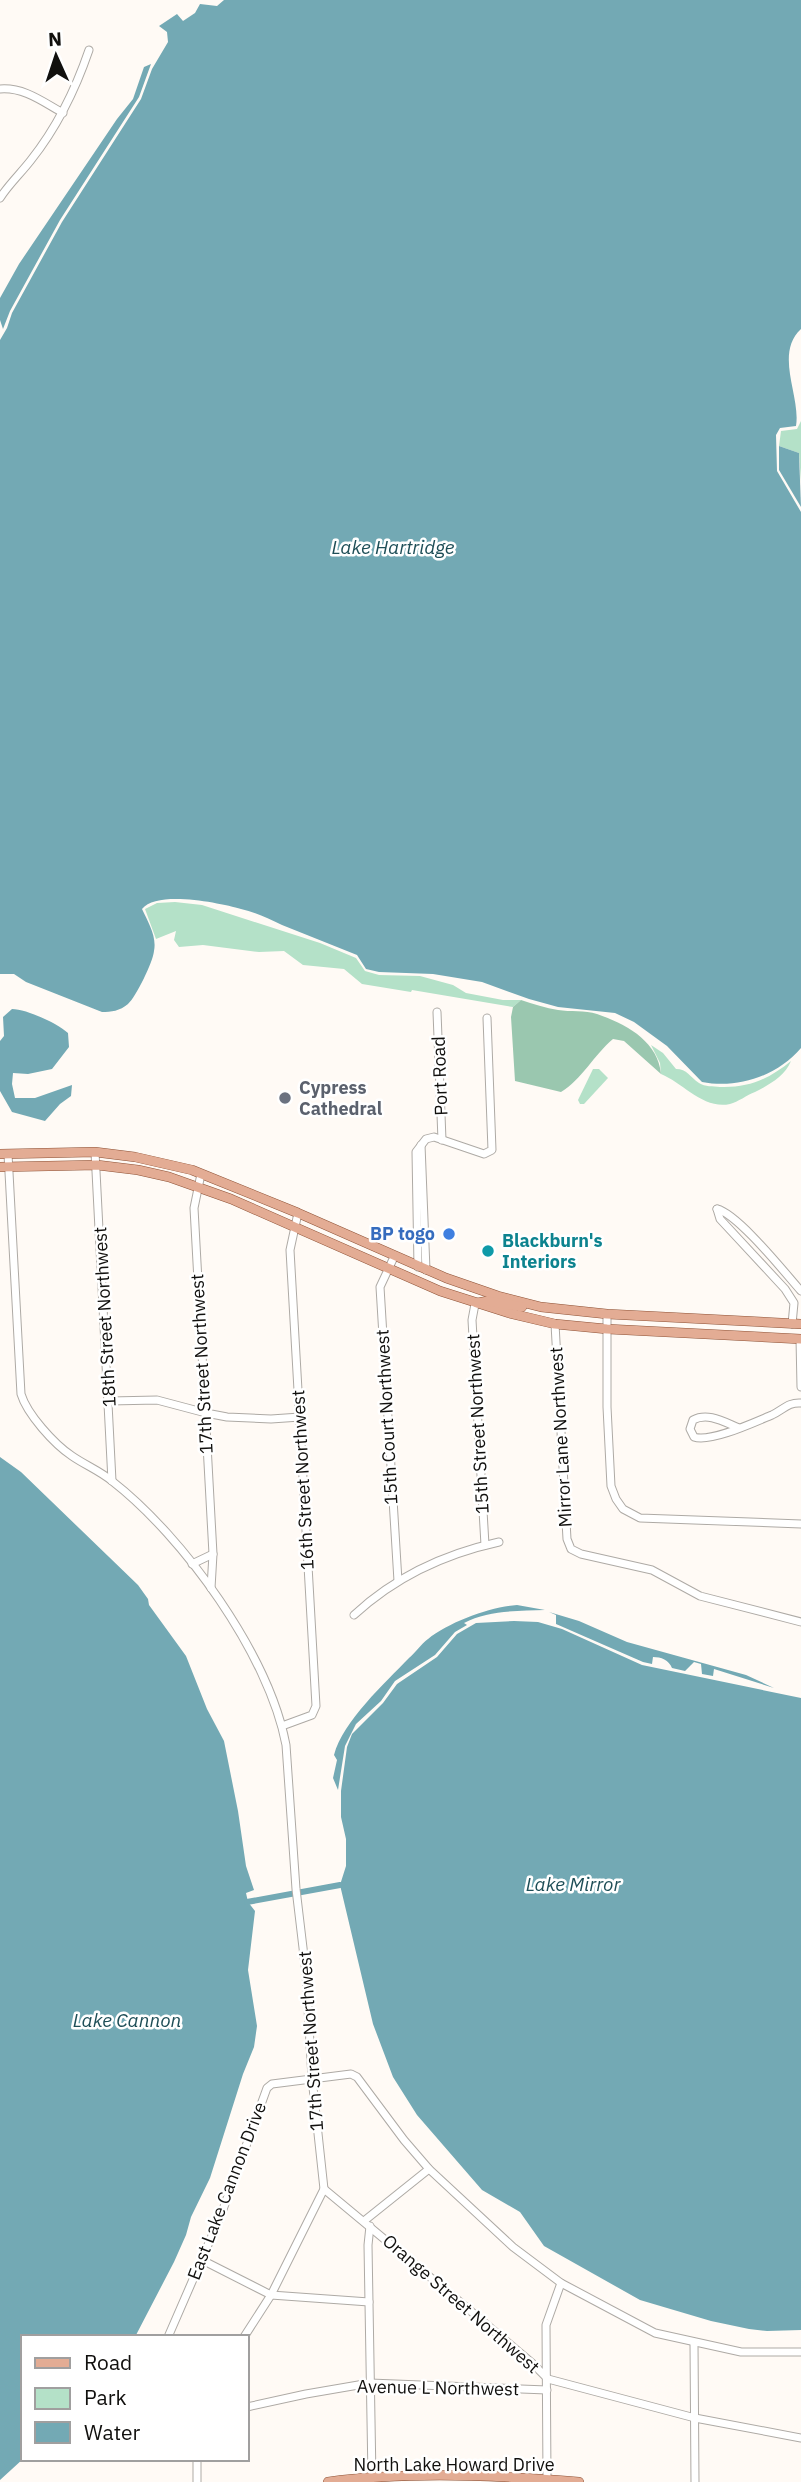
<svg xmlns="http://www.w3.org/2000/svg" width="801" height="2482" viewBox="0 0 801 2482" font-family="'IBM Plex Sans',sans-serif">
	<rect width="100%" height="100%" fill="#fffaf5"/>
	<!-- green -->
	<g fill="#b4e1c8">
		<polygon points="801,421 801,482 799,453 779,446 781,431 797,429"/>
		<polygon points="175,902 202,905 320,943 356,958 365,971 379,975 420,976 453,985 466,993 503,1000 521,1000 513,1007 412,990 411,992 362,984 344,969 303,965 284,951 259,952 203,945 179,947 174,940 176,931 156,939 145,909 157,903"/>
		<path d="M651,1045L663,1053L676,1069C687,1069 690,1077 699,1083C705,1087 713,1086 720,1087C749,1088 769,1079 791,1061C785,1076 769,1085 755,1092C747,1095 738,1102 730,1104C704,1110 683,1083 661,1074L660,1063Z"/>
		<polygon points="593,1069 599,1069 608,1078 584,1104 580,1104 578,1100"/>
	</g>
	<!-- forest -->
	<path fill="#9ac7af" d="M521,1000C533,1004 546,1008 558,1010C570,1012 585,1010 597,1014C626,1024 658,1041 661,1074L624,1041L613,1039C594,1055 582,1079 561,1092L515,1081L511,1017L513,1007Z"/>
	<!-- water -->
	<g fill="#73a9b4">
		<path d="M224,0H801V329C774,354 801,396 796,426L780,428L776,435L777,471L801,512V1048C777,1076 738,1089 702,1082L667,1046L634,1022L615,1013L558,1007L529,999L482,982L433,974L379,972L366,969L357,955C332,945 307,935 282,925C269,919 255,912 241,909C220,903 157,890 142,909C148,922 157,936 154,951C153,962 136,997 128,1004C120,1011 111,1012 102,1012L26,982L14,974H0V340L7,328L12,313L62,222L141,99L152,69L168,42L167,32L159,26L177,14L183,21L195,13L200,4L217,6Z"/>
		<polygon points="151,64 139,97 60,220 10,311 3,329 0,320 0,298 19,264 117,119 133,99 144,67"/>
		<polygon points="779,446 799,453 801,507 779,470"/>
		<path d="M12,1009C26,1009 57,1023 68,1033L69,1047L52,1069L28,1074L13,1073L12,1084L15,1098H35L72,1085L71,1096L60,1104L45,1121L12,1112L0,1091V1041L4,1036L3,1017Z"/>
		<polygon points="0,1457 21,1472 138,1585 148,1599 149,1605 186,1656 207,1709 224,1741 238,1811 246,1866 254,1890 246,1893 248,1902 255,1911 248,1970 257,2026 254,2047 243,2074 210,2178 191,2217 186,2235 174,2262 135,2337 23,2337 23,2459 0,2480"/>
		<path d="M517,1605L545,1610C518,1611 488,1610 464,1623L467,1625L455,1632L435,1655L395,1681L381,1701L356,1724L345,1746L338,1790L333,1778L337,1760L334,1755C343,1721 385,1683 409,1658C416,1652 421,1644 428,1639C449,1622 490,1607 517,1605Z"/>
		<path d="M549,1612L579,1621L627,1642L746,1675L774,1688L714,1669L713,1676L702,1674L701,1664L694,1662L685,1671L672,1668C669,1660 661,1657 653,1657L652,1664L643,1662L556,1624V1615Z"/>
		<polygon points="514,1621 538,1622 562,1629 642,1665 801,1698 801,2330 767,2331 749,2329 711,2321 640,2300 544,2246 520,2212 482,2190 417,2115 393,2077 373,2024 340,1885 346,1866 346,1839 341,1817 341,1791 347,1747 352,1734 383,1703 397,1684 437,1657 457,1634 476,1623"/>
	</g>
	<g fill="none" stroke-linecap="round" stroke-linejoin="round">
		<!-- canal -->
		<polyline stroke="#73a9b4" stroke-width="6" points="247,1902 340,1885"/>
		<!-- minor casing -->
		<g stroke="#aeaaa5" stroke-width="9">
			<g id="minor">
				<path d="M0,89C24,87 43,102 63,113"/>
				<path d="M0,198C9,184 21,173 31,160C58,126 75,91 89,50"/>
				<polyline points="437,1012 442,1140"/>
				<polyline points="421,1145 426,1270"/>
				<polyline points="95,1152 112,1481"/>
				<path d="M8,1154L21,1394C27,1414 54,1444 72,1456C85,1465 100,1471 112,1481C184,1537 269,1655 286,1745L296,1889L306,1973L312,2078L324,2189L271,2295L244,2337"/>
				<polyline points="201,1174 194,1208 213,1554 211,1588"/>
				<polyline points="717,1209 720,1219 785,1289 794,1303 792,1324"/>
				<path d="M717,1209C738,1214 785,1273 801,1291"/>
				<polyline points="394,1257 380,1287 398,1581"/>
				<polyline points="418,1267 416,1152 426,1139 434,1137 484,1154 492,1150 487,1018"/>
				<polyline points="475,1304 472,1320 485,1545"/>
				<polyline points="607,1314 607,1407 611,1486 616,1499 623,1509 640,1518 801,1524"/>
				<polyline points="555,1324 567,1539 571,1549 581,1554 652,1570 700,1596 801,1622"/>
				<polyline points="800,1339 801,1387"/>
				<polyline points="110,1401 157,1400 206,1413 227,1417 271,1419 300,1417"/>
				<path d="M739,1428C724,1422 708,1412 693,1420L690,1429L694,1437C710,1443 755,1422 772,1415C783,1410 788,1402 801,1403"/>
				<polyline points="192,1564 213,1554"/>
				<path d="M354,1615C395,1577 444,1554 499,1542"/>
				<polyline points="282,1726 312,1715 316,1706 290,1250 298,1213"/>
				<polyline points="324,2189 460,2302 532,2363 548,2379 695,2418 801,2438"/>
				<polyline points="364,2221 429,2169"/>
				<polyline points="370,2226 368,2245 372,2478"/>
				<polyline points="202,2260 271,2295 369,2302"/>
				<polyline points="168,2337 221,2215 267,2088 272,2084 351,2074 357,2077 404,2140 429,2169 513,2247 561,2283 655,2333 741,2352 801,2352"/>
				<polyline points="694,2343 695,2482"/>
				<polyline points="247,2407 306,2394 370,2383 547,2390"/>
				<polyline points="197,2459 197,2482"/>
				<polyline points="547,2479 546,2325 561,2283"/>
			</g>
		</g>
		<!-- major casing -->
		<g stroke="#8e5236" stroke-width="10">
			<g id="major">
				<polyline points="0,1154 95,1152 135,1157 192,1170 298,1213 446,1278 498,1296 541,1307 607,1314 801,1324"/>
				<polyline points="0,1167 97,1165 138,1170 169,1177 231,1199 440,1291 509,1313 555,1324 607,1329 801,1339"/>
				<polyline points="477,1303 488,1301 522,1307"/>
				<path d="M328,2482C409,2471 498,2475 579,2482"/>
			</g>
		</g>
		<!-- minor -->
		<use href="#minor" stroke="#fff" stroke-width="7"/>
		<!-- major -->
		<use href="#major" stroke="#e3ac94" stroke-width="9"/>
	</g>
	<!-- markers -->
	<circle fill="#6b7280" stroke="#fff" stroke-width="2.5" cx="285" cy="1098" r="7"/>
	<circle fill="#3f7fe0" stroke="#fff" stroke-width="2.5" cx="449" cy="1234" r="7"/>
	<circle fill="#0f9aa8" stroke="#fff" stroke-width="2.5" cx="488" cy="1251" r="7"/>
	<g text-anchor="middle" stroke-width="5" stroke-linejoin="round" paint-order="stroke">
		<!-- street labels -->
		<g font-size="18" fill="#11100e" stroke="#fff">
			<text transform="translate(440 1076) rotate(-92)" y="6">Port Road</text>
			<text transform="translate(105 1317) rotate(-93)" y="6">18th Street Northwest</text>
			<text transform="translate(202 1364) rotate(-93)" y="6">17th Street Northwest</text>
			<text transform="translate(387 1417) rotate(-93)" y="6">15th Court Northwest</text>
			<text transform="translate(478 1424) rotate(-93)" y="6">15th Street Northwest</text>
			<text transform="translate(561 1437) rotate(-93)" y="6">Mirror Lane Northwest</text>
			<text transform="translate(303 1480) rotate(-93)" y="6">16th Street Northwest</text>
			<text transform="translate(311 2041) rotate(-94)" y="6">17th Street Northwest</text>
			<text transform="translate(227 2191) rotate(-69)" y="6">East Lake Cannon Drive</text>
			<text transform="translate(461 2304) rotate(41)" y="6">Orange Street Northwest</text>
			<text transform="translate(438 2388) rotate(1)" y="6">Avenue L Northwest</text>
			<text x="454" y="2471">North Lake Howard Drive</text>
		</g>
		<!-- worship labels -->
		<g font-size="18" font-weight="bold" fill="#5b616d" stroke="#fff" text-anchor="start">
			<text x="299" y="1094">Cypress<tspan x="299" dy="21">Cathedral</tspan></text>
		</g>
		<!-- shop labels -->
		<g font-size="18" font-weight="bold" fill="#366cbe" stroke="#fff" text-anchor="end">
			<text x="435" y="1240">BP togo</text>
		</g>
		<!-- culture labels -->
		<g font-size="18" font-weight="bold" fill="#0d838f" stroke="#fff" text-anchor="start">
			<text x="502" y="1247">Blackburn's<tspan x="502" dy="21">Interiors</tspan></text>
		</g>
		<!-- water labels -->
		<g font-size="19" font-style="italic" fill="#1e4e57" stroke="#fff">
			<text x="393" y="554">Lake Hartridge</text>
			<text x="573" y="1891">Lake Mirror</text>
			<text x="127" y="2027">Lake Cannon</text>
		</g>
	</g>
	<!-- legend -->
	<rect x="21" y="2335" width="228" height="126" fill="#ffffff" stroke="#a09f9f" stroke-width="2"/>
	<rect x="35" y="2358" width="35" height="10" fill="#e3ac94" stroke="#a09f9f" stroke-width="2"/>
	<text x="84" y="2370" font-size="21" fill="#11100e">Road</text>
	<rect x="35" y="2388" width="35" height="21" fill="#b4e1c8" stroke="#a09f9f" stroke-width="2"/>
	<text x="84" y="2405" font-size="21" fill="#11100e">Park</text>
	<rect x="35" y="2422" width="35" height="21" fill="#73a9b4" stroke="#a09f9f" stroke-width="2"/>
	<text x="84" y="2440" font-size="21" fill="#11100e">Water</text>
	<!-- north arrow -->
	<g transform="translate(56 56) rotate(357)" stroke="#ffffff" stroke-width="5" paint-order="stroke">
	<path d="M0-5L12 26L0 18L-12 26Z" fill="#11100e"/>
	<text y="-10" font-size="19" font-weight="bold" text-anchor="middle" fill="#11100e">N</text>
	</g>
</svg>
